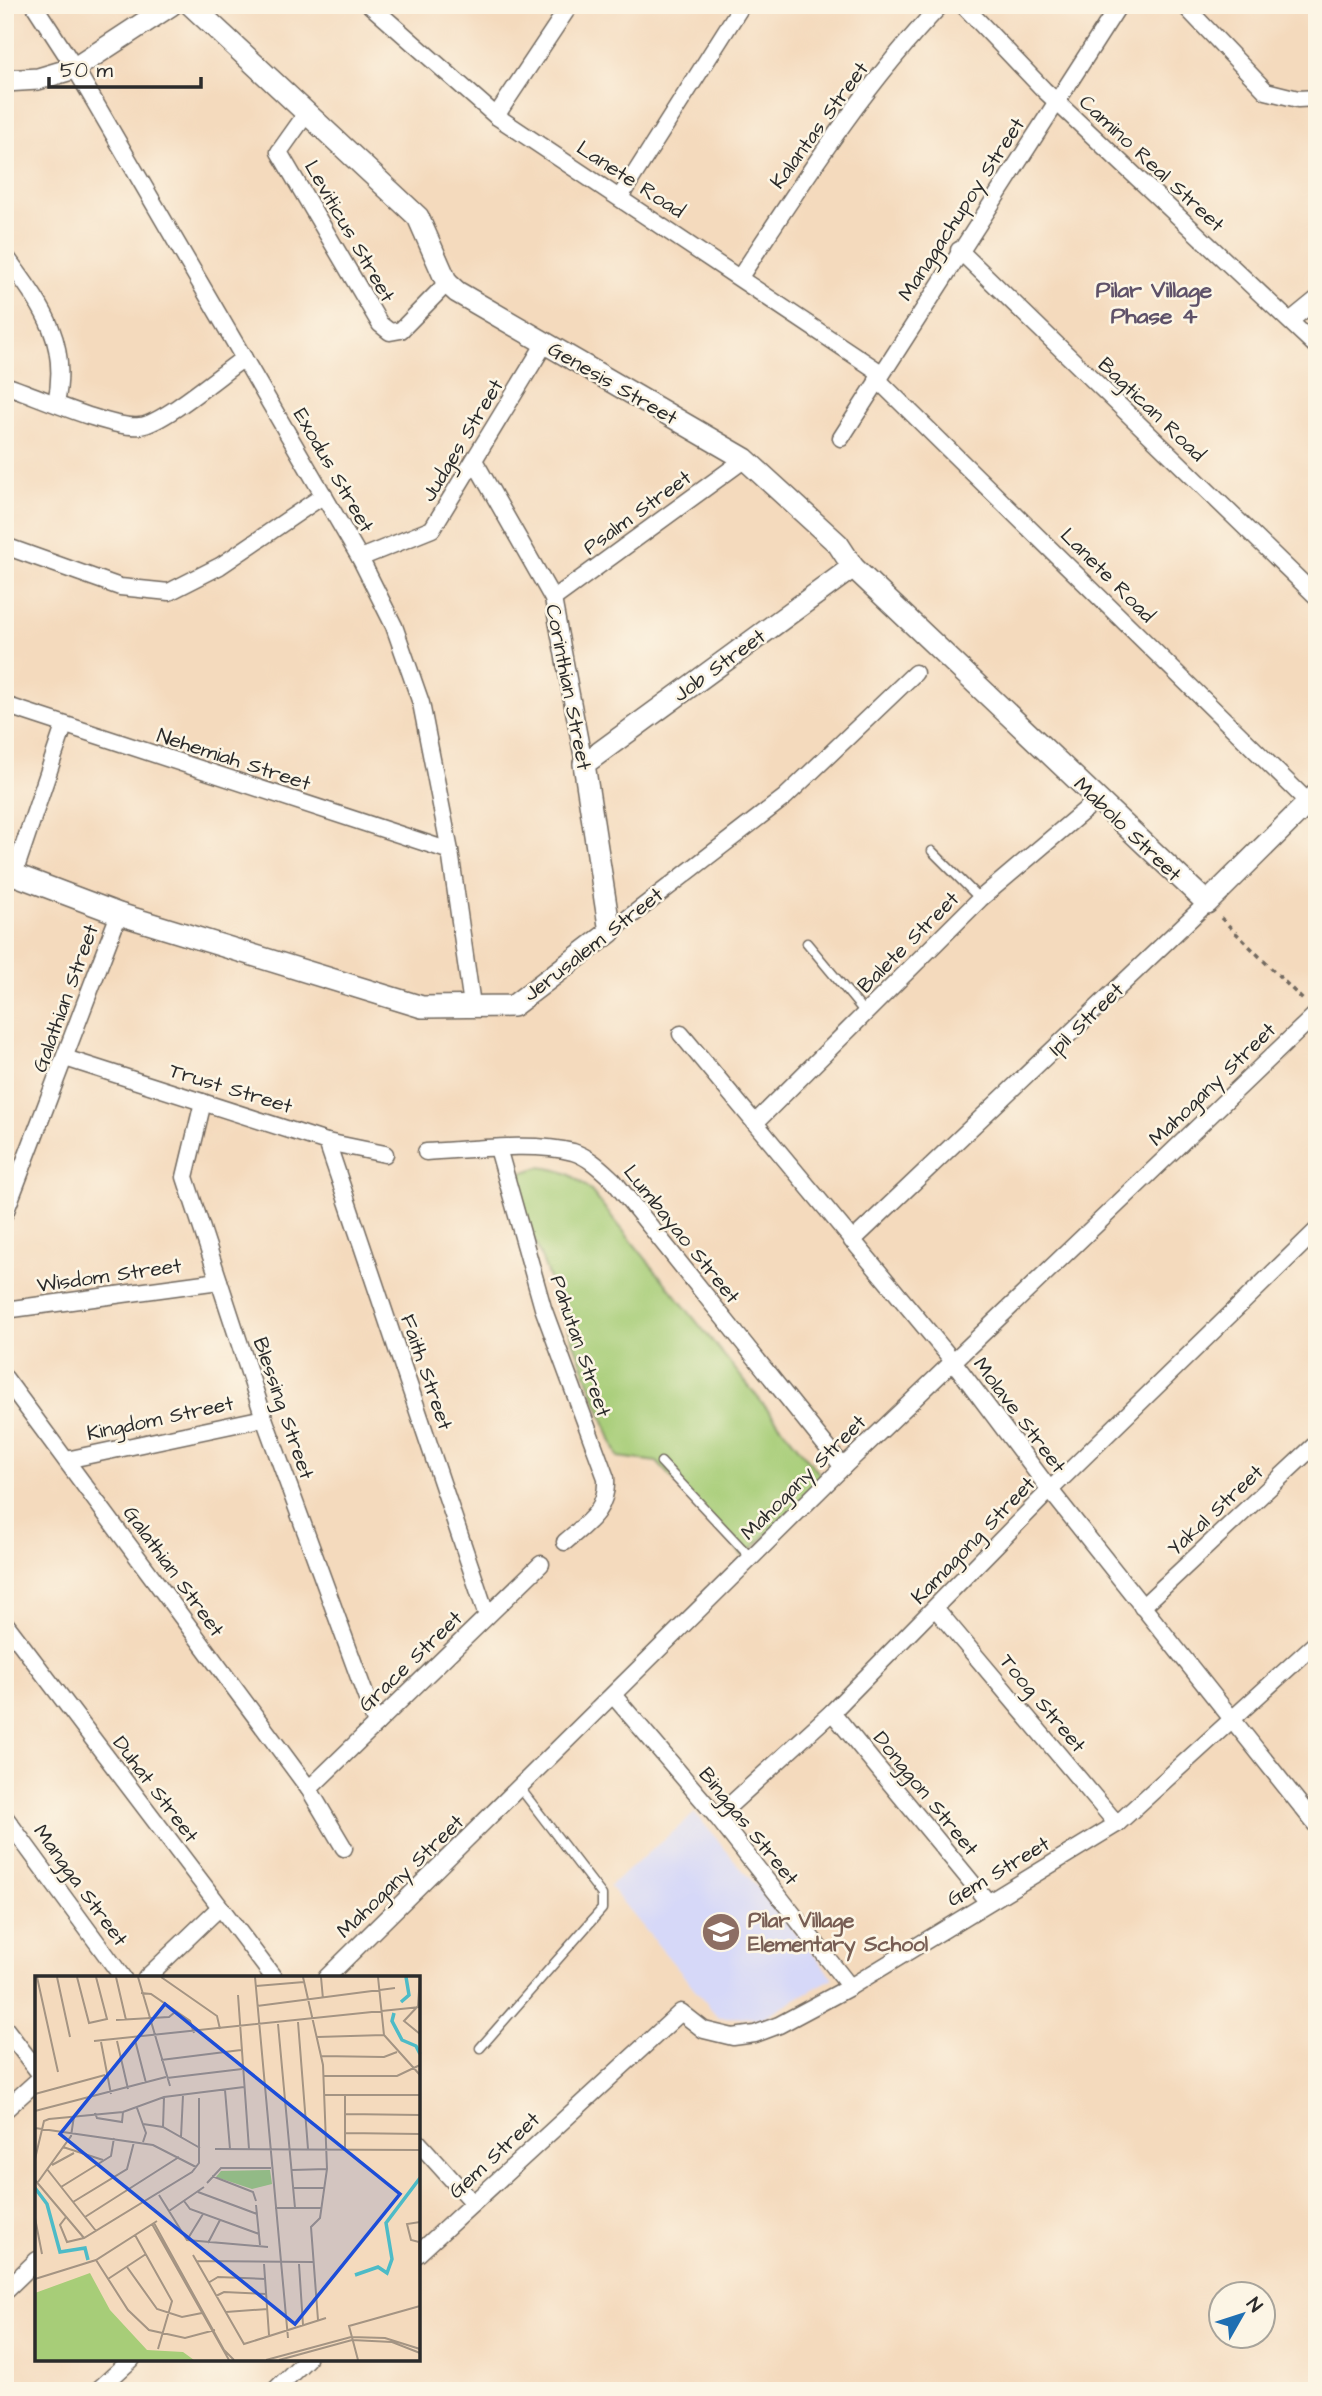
<svg xmlns="http://www.w3.org/2000/svg" width="1322" height="2396" viewBox="0 0 1322 2396" font-family="'Architects Daughter',sans-serif">
	<rect width="100%" height="100%" fill="#fcf5e5"/>
	<filter id="ink" filterUnits="userSpaceOnUse"><feTurbulence type="fractalNoise" baseFrequency=".0143" numOctaves="2"/><feDisplacementMap in="SourceGraphic" scale="14" xChannelSelector="R" yChannelSelector="G"/><feConvolveMatrix kernelMatrix="1 2 1 2 8 2 1 2 1" color-interpolation-filters="sRGB"/></filter>
	<filter id="wash" filterUnits="userSpaceOnUse"><feTurbulence type="fractalNoise" baseFrequency=".00686" numOctaves="4" result="noise"/><feDisplacementMap in="SourceGraphic" scale="28" xChannelSelector="R" yChannelSelector="G"/><feGaussianBlur stdDeviation="1.57" result="paint"/><feColorMatrix in="noise" values="0 0 0 0 0 0 0 0 0 0 0 0 0 0 0 0 0 1.4 0 .05"/><feComposite in="paint" operator="in"/></filter>
	<g filter="url(#wash)">
		<rect width="100%" height="100%" fill="#f4dabd"/>
		<!-- built -->
		<polygon fill="#d6d8f8" points="695,1813 833,1978 762,2018 718,2017 609,1886"/>
		<!-- green -->
		<path fill="#a7cd78" stroke="#697c52" stroke-width="2" d="M539,1167C563,1169 574,1175 591,1191L823,1478L744,1557L657,1462L618,1457L510,1177Z"/>
	</g>
	<g filter="url(#ink)">
		<g fill="none" stroke-linecap="round" stroke-linejoin="round">
			<!-- service casing -->
			<g stroke="#71685e" stroke-width="11">
				<g id="service">
					<polyline points="932,851 980,899"/>
					<polyline points="807,943 866,1014"/>
					<polyline points="661,1462 751,1558"/>
					<polyline points="480,2048 602,1909 602,1895 520,1788"/>
				</g>
			</g>
			<!-- minor casing -->
			<g stroke="#71685e" stroke-width="19">
				<g id="minor">
					<polyline points="34,5 75,68 360,558 394,626 421,703 450,851 472,1005"/>
					<polyline points="370,5 496,116 881,373"/>
					<polyline points="963,5 1044,90 1317,347"/>
					<polyline points="1184,5 1266,91 1298,99 1317,98"/>
					<polyline points="306,114 279,152 380,324 390,332 401,330 447,283"/>
					<polyline points="496,116 570,5"/>
					<polyline points="620,197 742,5"/>
					<polyline points="959,250 1317,597"/>
					<path d="M5,255C40,304 70,339 56,403"/>
					<path d="M740,277C802,183 863,86 941,5"/>
					<polyline points="1290,321 1317,299"/>
					<polyline points="877,379 1308,802"/>
					<path d="M5,385C35,395 113,430 140,426C164,423 222,373 244,358"/>
					<polyline points="841,438 1119,5"/>
					<polyline points="475,462 553,599 584,764"/>
					<polyline points="5,546 120,587 169,592 220,566 324,495"/>
					<polyline points="360,558 432,529 545,343"/>
					<polyline points="553,599 745,459"/>
					<polyline points="5,705 450,851"/>
					<polyline points="14,874 64,726"/>
					<polyline points="610,932 785,797 915,673"/>
					<polyline points="681,1034 953,1361 1050,1490 1317,1826"/>
					<polyline points="65,1058 327,1142 385,1154"/>
					<polyline points="203,1102 185,1177 264,1418 376,1724"/>
					<polyline points="756,1122 980,899 1098,799"/>
					<polyline points="327,1142 487,1616"/>
					<path d="M498,1148L543,1308L606,1478C608,1510 587,1523 565,1542"/>
					<path d="M426,1152C468,1150 533,1141 573,1152C589,1157 601,1169 613,1180L843,1467"/>
					<polyline points="5,1213 119,914"/>
					<polyline points="852,1241 1207,903"/>
					<polyline points="5,1310 219,1281"/>
					<polyline points="5,1378 309,1789 344,1848"/>
					<polyline points="66,1460 264,1418"/>
					<polyline points="1142,1607 1317,1443"/>
					<polyline points="936,1609 1117,1824"/>
					<polyline points="5,1623 274,1978"/>
					<polyline points="613,1695 717,1817 850,1987"/>
					<polyline points="832,1712 987,1901"/>
					<polyline points="309,1789 541,1564"/>
					<polyline points="5,1817 123,1978"/>
					<polyline points="717,1817 832,1712 1050,1490 1317,1230"/>
					<polyline points="146,1978 219,1908"/>
					<polyline points="326,1978 843,1467 1317,1013"/>
					<polyline points="5,2028 37,2070"/>
					<polyline points="5,2110 37,2081"/>
					<polyline points="418,2142 473,2203"/>
					<polyline points="418,2254 681,2012 704,2030 733,2037 755,2034 779,2025 850,1987 1117,1824 1317,1642"/>
					<polyline points="5,2291 37,2260"/>
					<polyline points="97,2391 132,2359"/>
					<polyline points="274,2391 307,2359"/>
				</g>
			</g>
			<!-- tertiary casing -->
			<g stroke="#71685e" stroke-width="24">
				<g id="tertiary">
					<polyline points="191,5 418,217 447,283 457,292 745,459 838,544 853,567 1207,903 1317,794"/>
					<polyline points="5,81 38,79 75,68 171,5"/>
					<polyline points="5,871 119,914 422,1007 513,1006 610,932 584,764 853,567"/>
				</g>
			</g>
			<!-- path -->
			<polyline stroke="#71685e" stroke-width="3.5" stroke-dasharray="5 5" stroke-linecap="butt" points="1221,918 1305,1002"/>
			<!-- service -->
			<use href="#service" stroke="#fff" stroke-width="8"/>
			<!-- minor -->
			<use href="#minor" stroke="#fff" stroke-width="16"/>
			<!-- tertiary -->
			<use href="#tertiary" stroke="#fff" stroke-width="21"/>
		</g>
	</g>
	<!-- icons -->
	<defs>
		<g id="school-disc" transform="scale(2.0125)"><circle r="9.5" fill="#8d6e63" stroke="#fcf5e5"/><path d="M0-5L7-2L0 1L-7-2ZM-4 1L0 2.5L4 1V4Q0 6-4 4Z" fill="#fff"/></g>
	</defs>
	<g fill-rule="evenodd">
		<use href="#school-disc" x="721" y="1932"/>
	</g>
	<g text-anchor="middle" stroke-width="5" stroke-linejoin="round" paint-order="stroke">
		<!-- street labels -->
		<g font-size="21" fill="#2b2b2b" stroke="#fcf5e5">
			<text transform="translate(819 125) rotate(-54)" y="7">Kalantas Street</text>
			<text transform="translate(1152 163) rotate(43)" y="7">Camino Real Street</text>
			<text transform="translate(631 179) rotate(33)" y="7">Lanete Road</text>
			<text transform="translate(961 209) rotate(-57)" y="7">Manggachupoy Street</text>
			<text transform="translate(350 231) rotate(60)" y="7">Leviticus Street</text>
			<text transform="translate(613 383) rotate(30)" y="7">Genesis Street</text>
			<text transform="translate(1152 409) rotate(44)" y="7">Bagtican Road</text>
			<text transform="translate(462 440) rotate(-59)" y="7">Judges Street</text>
			<text transform="translate(334 470) rotate(60)" y="7">Exodus Street</text>
			<text transform="translate(637 512) rotate(-36)" y="7">Psalm Street</text>
			<text transform="translate(1108 575) rotate(45)" y="7">Lanete Road</text>
			<text transform="translate(719 665) rotate(-36)" y="7">Job Street</text>
			<text transform="translate(569 687) rotate(79)" y="7">Corinthian Street</text>
			<text transform="translate(234 759) rotate(18)" y="7">Nehemiah Street</text>
			<text transform="translate(1128 829) rotate(44)" y="7">Mabolo Street</text>
			<text transform="translate(908 942) rotate(-45)" y="7">Balete Street</text>
			<text transform="translate(593 944) rotate(-38)" y="7">Jerusalem Street</text>
			<text transform="translate(65 998) rotate(-70)" y="7">Galathian Street</text>
			<text transform="translate(1086 1019) rotate(-44)" y="7">Ipil Street</text>
			<text transform="translate(1212 1084) rotate(-44)" y="7">Mahogany Street</text>
			<text transform="translate(231 1088) rotate(17)" y="7">Trust Street</text>
			<text transform="translate(682 1234) rotate(51)" y="7">Lumbayao Street</text>
			<text transform="translate(109 1275) rotate(-8)" y="7">Wisdom Street</text>
			<text transform="translate(581 1346) rotate(71)" y="7">Pahutan Street</text>
			<text transform="translate(427 1372) rotate(71)" y="7">Faith Street</text>
			<text transform="translate(284 1408) rotate(71)" y="7">Blessing Street</text>
			<text transform="translate(1020 1415) rotate(53)" y="7">Molave Street</text>
			<text transform="translate(160 1418) rotate(-12)" y="7">Kingdom Street</text>
			<text transform="translate(803 1477) rotate(-45)" y="7">Mahogany Street</text>
			<text transform="translate(1215 1510) rotate(-43)" y="7">Yakal Street</text>
			<text transform="translate(973 1540) rotate(-46)" y="7">Kamagong Street</text>
			<text transform="translate(174 1571) rotate(54)" y="7">Galathian Street</text>
			<text transform="translate(410 1661) rotate(-44)" y="7">Grace Street</text>
			<text transform="translate(1043 1703) rotate(50)" y="7">Toog Street</text>
			<text transform="translate(156 1789) rotate(53)" y="7">Duhat Street</text>
			<text transform="translate(926 1793) rotate(51)" y="7">Donggon Street</text>
			<text transform="translate(749 1826) rotate(51)" y="7">Binggas Street</text>
			<text transform="translate(998 1871) rotate(-31)" y="7">Gem Street</text>
			<text transform="translate(400 1876) rotate(-44)" y="7">Mahogany Street</text>
			<text transform="translate(81 1885) rotate(54)" y="7">Mangga Street</text>
			<text transform="translate(494 2155) rotate(-43)" y="7">Gem Street</text>
		</g>
		<!-- education labels -->
		<g font-size="21" font-weight="bold" fill="#785e54" stroke="#fcf5e5" text-anchor="start">
			<text x="748" y="1927">Pilar Village<tspan x="748" dy="24">Elementary School</tspan></text>
		</g>
		<!-- neighbourhood labels -->
		<g font-size="23" font-weight="bold" fill="#5f5269" stroke="#fcf5e5">
			<text x="1154" y="297">Pilar Village<tspan x="1154" dy="26">Phase 4</tspan></text>
		</g>
	</g>
	<!-- overview -->
	<g transform="translate(35 1976)">
		<rect width="385" height="385" fill="#f4dabd"/>
		<path d="M235,194L237,208L217,213L181,201L186,195ZM55,297L75,334L112,374L148,376L159,384H0V317Z" fill="#a7cd78"/>
		<path fill="none" stroke="#4dbbc7" stroke-width="3.5" d="M366,26L374,19L371,1M359,37L357,45L367,64L381,70L385,78M0,212L12,228L25,276L50,272L53,284M320,299L343,291L352,297L357,283L351,247L385,202"/>
		<path fill="none" stroke="#a49483" stroke-width="2" d="M2,1L23,96M22,1L35,61M42,1L54,47L72,43L61,1M81,1L91,44M103,1L135,110M126,1L182,40L185,53M220,1L253,362M268,1L288,89L292,193L285,242L276,251L283,344M286,1L288,23M343,1L349,59L385,99M385,1L383,30L369,45L385,58M221,10L269,6M106,17L116,18L155,45L159,57M203,19L214,173M222,30L360,12M81,44L134,41L140,36M263,46L273,173M243,48L260,232M282,61L349,59M100,64L111,107M59,65L385,31M82,65L93,113M66,66L76,118M286,80L349,81L362,76M126,84L206,74M289,100H362L385,89M132,102L207,93M190,114L195,173M0,118L70,99M289,119H385M102,132L111,157L108,166M0,135L131,101M60,137L62,142L87,146L88,136M310,138L385,139M108,148L128,151L165,172M128,151L129,121M0,152L118,169L161,191M310,157L385,158M146,161L148,119M28,171L68,184M180,173L385,174M310,173V119M0,183L9,145L14,143L88,136L129,121L209,111M17,189L39,177M12,193L61,255M257,194L292,193M177,200L218,216L221,225M0,204L49,262M3,206L36,160L39,140M172,207L186,192H236M26,211L76,180L79,162M259,212H290M163,216L222,238M124,219L152,264L233,271M149,225L155,233L224,258M38,226L92,193L99,166M221,229L225,269M240,232H287M134,235L169,211M31,241L25,249L32,266L49,262L157,196L164,187V122M50,241L144,181M0,242L7,278M119,247L189,374L199,384M117,248L194,384M100,259L137,325L123,373M152,264L168,238M384,266L385,312M384,266L376,264L372,248L385,246M173,267L185,244M158,279L209,368L291,342M61,284L93,334L114,354L150,362L180,354M162,285L278,286M229,288L234,359M264,288L268,349M92,291L122,333L147,341L167,337M0,303L61,284L122,245M73,303L111,278M173,307L183,301L231,303M181,320L189,316L231,318M191,336L233,333M231,384L316,361L350,362L385,373M244,384L317,364L357,366L385,377M323,384L314,350L385,330"/>
		<path fill="#1d4ed8" fill-opacity="0.15" stroke="#1d4ed8" stroke-width="3.5" d="M130,28L365,218L260,348L25,158Z"/>
		<rect width="385" height="385" fill="none" stroke="#2b2b2b" stroke-width="3.5"/>
	</g>
	<!-- margin -->
	<rect width="1322" height="2396" fill="none" stroke="#fcf5e5" stroke-width="28"/>
	<!-- north arrow -->
	<g transform="translate(1242 2315) rotate(51)"><circle r="33" fill="#fcf5e5" stroke="#a8a49b" stroke-width="2"/>
	<path d="M0-5L12 26L0 18L-12 26Z" fill="#1f6fb2"/>
	<text y="-10" font-size="19" font-weight="bold" text-anchor="middle" fill="#2b2b2b">N</text>
	</g>
	<!-- scale -->
	<path d="M49 77v10h152v-10" fill="none" stroke="#2b2b2b" stroke-width="3.5"/>
	<text x="60" y="77" font-size="21" fill="#2b2b2b" stroke="#fcf5e5" stroke-width="5" paint-order="stroke">50 m</text>
</svg>
